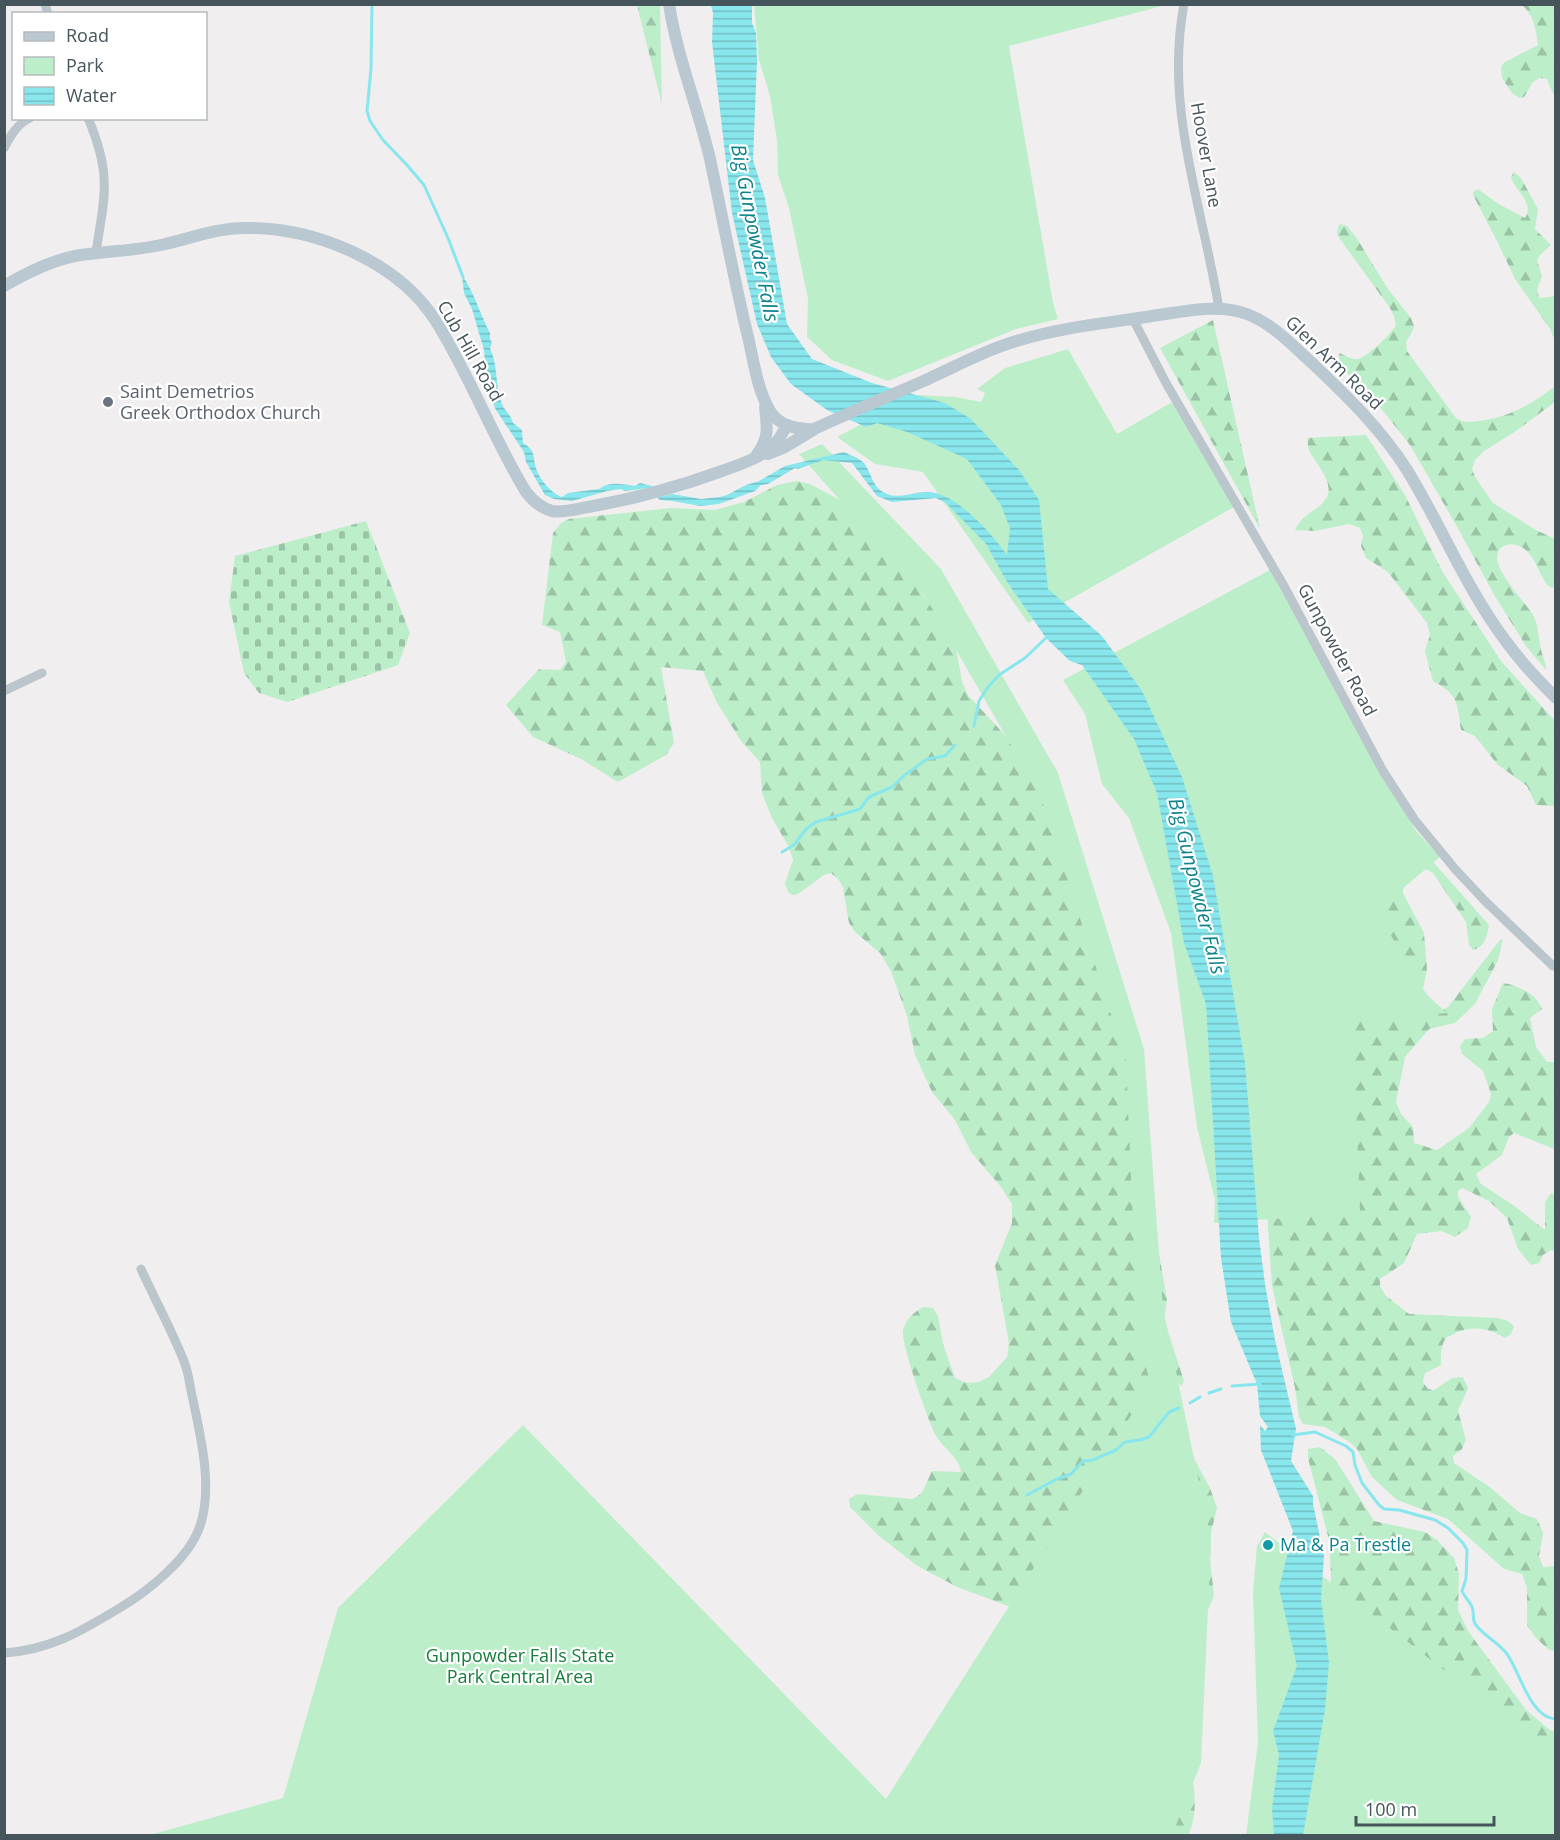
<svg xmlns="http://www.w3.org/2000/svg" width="1560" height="1840" viewBox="0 0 1560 1840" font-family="'Open Sans',sans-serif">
	<defs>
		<pattern id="forest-firs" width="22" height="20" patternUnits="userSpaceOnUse" patternTransform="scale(1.5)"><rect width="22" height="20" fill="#bcefc9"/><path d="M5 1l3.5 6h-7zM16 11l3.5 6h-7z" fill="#9bc4a6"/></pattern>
		<pattern id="cemetery-stones" width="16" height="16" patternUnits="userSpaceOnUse" patternTransform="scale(1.5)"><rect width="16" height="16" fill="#bcefc9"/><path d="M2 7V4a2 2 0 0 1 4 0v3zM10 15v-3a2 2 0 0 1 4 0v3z" fill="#9bc4a6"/></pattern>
		<pattern id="water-rules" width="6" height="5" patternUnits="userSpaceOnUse" patternTransform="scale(1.5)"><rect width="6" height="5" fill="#88e6ed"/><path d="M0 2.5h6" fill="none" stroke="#71bdc3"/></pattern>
	</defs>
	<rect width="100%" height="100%" fill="#f1eeef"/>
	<!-- forest -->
	<g fill="url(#forest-firs)">
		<polygon points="637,5 660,5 662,105"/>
		<path d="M1522,5H1555V95L1552,92L1547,79L1540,78L1533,82L1524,97L1519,98L1512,93L1502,78L1501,69L1502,65L1505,62L1538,45C1536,30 1534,15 1522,5Z"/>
		<path d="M1514,172L1521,178L1538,209L1535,229L1551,245L1542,253L1537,260L1542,276L1537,289L1539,297L1542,298L1555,296V341L1550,329L1515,279L1497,241L1473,195V192L1478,189L1497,203L1525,218C1535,203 1515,191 1511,177Z"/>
		<path d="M1340,224L1347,226L1356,237L1388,289L1411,318L1414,326L1413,330L1406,342L1407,351L1456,418C1463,423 1470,422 1479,421C1508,418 1532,404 1555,386V402L1516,431L1484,451L1475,460L1472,469L1475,477L1493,503L1536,530L1555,539L1554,587L1552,588C1540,582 1538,558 1523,548C1518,545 1511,543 1506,545C1477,557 1528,603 1534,617C1538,625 1538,635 1540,644C1541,652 1544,659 1546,666V670L1526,646L1496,598L1456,525L1410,445L1384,412L1342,368L1339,359V353C1345,355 1352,360 1357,359C1366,359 1393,332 1396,325L1394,316L1390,308L1337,235L1338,227Z"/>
		<polygon points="1213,320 1260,529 1160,348"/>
		<path d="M1366,435L1405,495L1442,571L1501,661L1555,721V806L1536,805L1527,786L1497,764L1475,736L1461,730C1457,703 1459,695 1433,681L1425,651L1430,635L1427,623L1388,572L1366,558L1361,546L1363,536L1360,528L1349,524L1315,531L1295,530C1303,512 1317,512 1325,500C1338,482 1312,462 1308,447C1308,444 1308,441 1307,438Z"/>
		<path d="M797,481L810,484L844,502L863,515L941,618L955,642L962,682L968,695L1033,766L1076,852L1144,1121L1143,1161L1167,1300L1164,1319L1184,1381L1181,1386L1175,1377L1191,1453L1210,1488L1217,1508L1211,1532L1210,1559L1214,1596L1200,1629L1191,1770C1195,1790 1198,1817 1188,1835H876L1019,1610L957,1587L916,1565L878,1535L850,1507L849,1499L857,1494L913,1499L922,1493L932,1471L961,1472C959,1456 942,1448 935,1434C928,1419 901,1345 903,1331C905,1319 914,1313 923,1307L933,1308L938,1316L943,1344L955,1378L966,1383L979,1382L989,1377L1007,1357L1009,1343L995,1265L1012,1223V1204L1001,1187L971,1152L955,1120L932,1092L915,1055L907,1016L891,971L880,953L855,932L849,923L843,887L838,879L831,873L824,875L798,894L793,895L788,892L785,883L793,860L789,847L772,818L762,793L760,762L741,741L716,701L703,671L661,667L674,743L666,755L618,782L581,759L533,737L506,705L539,669L560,670L566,662L560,632L542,625L553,533L561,523L569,519L671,508L715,510L744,502L777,485Z"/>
		<path d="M1410,836L1489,925C1487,936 1485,947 1473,950L1469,945L1466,922L1433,873L1423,868L1404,880L1403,893L1424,933L1427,969L1423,989L1434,1006L1443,1010L1448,1007L1500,940L1503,939L1498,960L1475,1004L1455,1023L1429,1029L1405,1057L1396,1102L1401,1114L1413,1127L1414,1143L1437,1150L1469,1128L1489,1102L1491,1094L1483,1071L1462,1054L1460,1046L1465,1039L1483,1038L1493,1031L1492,1009L1503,983C1517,985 1537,994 1542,1009L1530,1018L1536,1047L1547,1062H1555V1148L1554,1149L1514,1133L1509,1137L1502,1155L1476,1174L1481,1184L1513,1205L1545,1230V1202L1550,1194L1553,1193L1556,1202L1555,1251L1551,1250L1543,1255L1539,1263L1531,1265L1518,1249L1507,1218L1489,1201L1462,1188L1458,1191V1197L1471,1217L1468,1228L1455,1237L1441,1231L1417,1234L1404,1263L1380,1279V1286L1385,1295L1409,1314L1498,1318L1508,1321L1514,1326L1511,1334L1505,1338C1489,1328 1473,1325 1455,1333C1455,1334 1447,1337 1447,1337C1440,1345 1441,1356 1441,1365L1425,1373L1423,1382L1428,1389L1434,1390L1452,1378L1463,1377L1468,1388L1458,1411L1466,1440L1462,1449L1453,1456L1454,1463L1491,1488L1520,1513L1537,1519L1543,1533L1539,1556L1543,1567L1555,1566V1651L1549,1650L1536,1638L1527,1625V1588L1522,1574L1504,1569L1448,1519L1397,1500L1372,1477L1357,1449L1348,1441L1325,1427L1303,1424L1299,1417L1295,1388L1272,1286L1262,1138Z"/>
		<polygon points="1320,1447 1335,1459 1374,1521 1425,1532 1437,1540 1454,1558 1459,1574 1458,1610 1468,1631 1526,1710 1550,1730 1555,1732 1555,1835 1329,1612 1331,1574 1329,1540 1308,1458 1308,1449"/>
	</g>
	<!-- cemetery -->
	<polygon fill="url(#cemetery-stones)" points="366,521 410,633 398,665 287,702 259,693 244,673 229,602 235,556"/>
	<!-- park -->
	<g fill="#bcefc9">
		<polygon points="754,5 1166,5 1009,46 1053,303 1058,319 1016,329 888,381 832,360 807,337 808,299 789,208 778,175 777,140 770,96 759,60"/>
		<polygon points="1068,349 1117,434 1174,401 1234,507 1028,623 923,472 875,464 837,437 917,395 955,397 981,402 985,393 977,389 1005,368"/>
		<polygon points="822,444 941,569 1058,773 1144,1049 1163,1308 1211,1541 1201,1763 1172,1835 146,1836 283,1798 338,1608 523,1425 886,1799 1151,1384 1138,1341 1126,1061 1041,797 925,596 799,454"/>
		<polygon points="1270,570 1398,802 1417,832 1440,857 1376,911 1427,995 1447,1013 1351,1022 1354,1049 1360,1213 1214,1223 1215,1200 1197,1127 1171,933 1129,818 1102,784 1085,714 1063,680"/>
		<polygon points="1265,1532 1496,1710 1544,1744 1555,1748 1555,1835 1246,1836 1258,1742 1253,1593 1257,1546"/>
	</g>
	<!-- water -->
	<path fill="url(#water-rules)" d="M711,5H752V23L756,33L757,60L753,160L765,198L787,324L812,359L872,383L945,403L971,419L1019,470L1039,500L1048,589L1102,636L1142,691L1182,777L1213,876L1245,1063L1259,1238L1265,1284L1275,1340L1296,1429L1291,1461L1313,1496V1504L1324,1556L1321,1598L1329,1663L1325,1710L1303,1835H1274L1272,1809L1279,1755L1273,1731L1297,1666L1279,1588L1293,1531L1261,1450L1260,1425L1265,1431L1268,1427L1260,1416L1257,1384L1231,1322L1221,1258L1206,1004L1184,943L1157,793L1134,739L1082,665L1070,661L1046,638L1006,580L986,544L946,503L936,498L892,502L877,496L852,463L823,460L798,469L795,468L768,484L761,485L755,491L719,504L700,506L673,501L660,500L647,488L625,491L621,489L607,491L572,501L554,499L545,495L526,462L524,452L496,410L490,396L487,386L484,350L472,309L464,293L462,275C474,292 480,314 490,333V339L492,343L490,348C498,365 495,384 501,401C503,410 511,414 513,423L522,430L523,443C536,451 532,454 536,468C539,479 551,493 562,497L568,493L599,489C609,481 623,484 635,486L640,483L656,487L665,496L672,494L701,499L720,497L727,495L746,485L759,481L785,466L844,452C850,455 859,458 864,463C872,474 872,487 885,493C898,500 912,492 926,492C955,491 992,534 1007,555L1010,528L1001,505L967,459L907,432L877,423L866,427L827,410L791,384L771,357L757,324L732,213L712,42L713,13Z"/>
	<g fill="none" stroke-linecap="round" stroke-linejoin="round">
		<!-- stream -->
		<g stroke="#88e6ed" stroke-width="3">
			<polyline points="372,4 371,69 367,111 370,121 383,140 407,165 424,185 448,238 463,277"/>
			<polyline points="974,726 979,701 988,687 999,675 1025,658 1048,636"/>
			<polyline points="782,852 794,845 806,829 816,822 860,809 869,797 892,787 905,775 927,759 945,756 955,745"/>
			<polyline points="1232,1386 1260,1384"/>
			<polyline points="1209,1393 1221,1389"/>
			<polyline points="1190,1403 1200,1397"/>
			<path d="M1293,1435L1315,1432L1346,1446L1353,1452L1355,1465L1362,1483L1379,1505L1384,1509L1399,1510L1435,1520L1448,1528L1463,1543L1467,1550L1466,1579L1462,1591C1465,1598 1473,1604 1473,1611C1474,1617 1472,1620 1476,1625C1484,1636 1498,1642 1507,1654C1520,1672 1530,1718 1556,1719"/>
			<polyline points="1027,1495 1057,1479 1071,1474 1083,1461 1093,1460 1116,1450 1125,1442 1140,1440 1149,1437 1169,1412 1179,1408"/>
		</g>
		<!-- street -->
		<g stroke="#bac5cc" stroke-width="9">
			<polyline points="45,4 48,14"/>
			<path d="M1184,4C1164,110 1203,207 1219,309"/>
			<path d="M88,118C96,137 103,157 104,178C106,202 99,228 96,253"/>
			<path d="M4,148C11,135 17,124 30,118"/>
			<polyline points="1133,319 1166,383 1284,586 1383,771 1414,819 1455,869 1485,901 1553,966"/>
			<polyline points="4,691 42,673"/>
			<path d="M4,1653C49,1650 80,1632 118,1609C147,1592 189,1559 200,1526C213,1488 201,1438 193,1400C190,1388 189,1375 185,1364C173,1332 155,1300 141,1269"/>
		</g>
		<!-- secondary -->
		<g stroke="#bac8d1" stroke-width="12">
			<path d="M669,4C677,57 698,107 710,159C723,219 734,281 749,341C754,364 758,391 770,411C779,426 798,430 814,429C849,413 884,398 919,383C953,368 985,350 1020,340C1063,327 1108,323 1152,316C1182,312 1218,303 1247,314C1273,324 1292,345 1312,363C1347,396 1381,429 1407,470C1441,525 1466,588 1505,640C1520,661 1537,679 1556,698"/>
			<path d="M4,286C26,273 50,261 75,256C104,251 133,251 161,245C189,239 216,228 245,228C315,227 400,262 437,323C471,378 493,438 526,492C533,501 541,508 552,511C563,513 577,509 588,507C634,499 678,487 722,471C736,466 751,461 764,453C775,447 781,436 787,425"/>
			<polyline points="768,454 783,448 813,430"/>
			<path d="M756,456C770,437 767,428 765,407"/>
		</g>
	</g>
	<!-- markers -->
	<circle fill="#6b7280" stroke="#fff" stroke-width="2" cx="108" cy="402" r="6"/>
	<circle fill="#0f9aa8" stroke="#fff" stroke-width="2" cx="1268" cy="1545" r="6"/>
	<g text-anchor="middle" stroke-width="4.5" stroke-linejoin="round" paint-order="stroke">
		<!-- street labels -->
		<g font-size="18" fill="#46555c" stroke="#fff">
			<text transform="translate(1206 155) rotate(80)" y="6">Hoover Lane</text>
			<text transform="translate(470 351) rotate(60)" y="6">Cub Hill Road</text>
			<text transform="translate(1334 363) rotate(44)" y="6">Glen Arm Road</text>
			<text transform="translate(1337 650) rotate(62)" y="6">Gunpowder Road</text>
		</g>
		<!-- worship labels -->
		<g font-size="18" fill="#5b616d" stroke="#fff" text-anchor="start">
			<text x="120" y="398">Saint Demetrios<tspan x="120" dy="21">Greek Orthodox Church</tspan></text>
		</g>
		<!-- culture labels -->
		<g font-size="18" fill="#0d838f" stroke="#fff" text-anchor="start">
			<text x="1280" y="1551">Ma &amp; Pa Trestle</text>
		</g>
		<!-- park labels -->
		<g font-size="18" fill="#167e3b" stroke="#fff">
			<text x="520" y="1662">Gunpowder Falls State<tspan x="520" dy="21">Park Central Area</tspan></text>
		</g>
		<!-- water labels -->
		<g font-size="20" font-style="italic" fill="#0c838c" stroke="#fff">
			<text transform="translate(755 233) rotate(79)" y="7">Big Gunpowder Falls</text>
			<text transform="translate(1197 886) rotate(76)" y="7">Big Gunpowder Falls</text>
		</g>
	</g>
	<!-- border -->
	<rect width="1560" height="1840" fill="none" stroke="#46555c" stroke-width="12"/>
	<!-- legend -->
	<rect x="12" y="12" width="195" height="108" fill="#ffffff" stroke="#b5bbbe" stroke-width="1.5"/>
	<rect x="24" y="32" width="30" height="9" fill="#bac8d1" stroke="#b5bbbe" stroke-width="1.5"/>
	<text x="66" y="42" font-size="18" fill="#46555c">Road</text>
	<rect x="24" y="57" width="30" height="18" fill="#bcefc9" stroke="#b5bbbe" stroke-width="1.5"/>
	<text x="66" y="72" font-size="18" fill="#46555c">Park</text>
	<rect x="24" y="87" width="30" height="18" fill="url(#water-rules)" stroke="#b5bbbe" stroke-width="1.5"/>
	<text x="66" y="102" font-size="18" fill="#46555c">Water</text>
	<!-- scale -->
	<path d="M1356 1816v9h138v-9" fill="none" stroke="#46555c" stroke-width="3"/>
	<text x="1365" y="1816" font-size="18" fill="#46555c" stroke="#ffffff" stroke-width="4.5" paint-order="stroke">100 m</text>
</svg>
